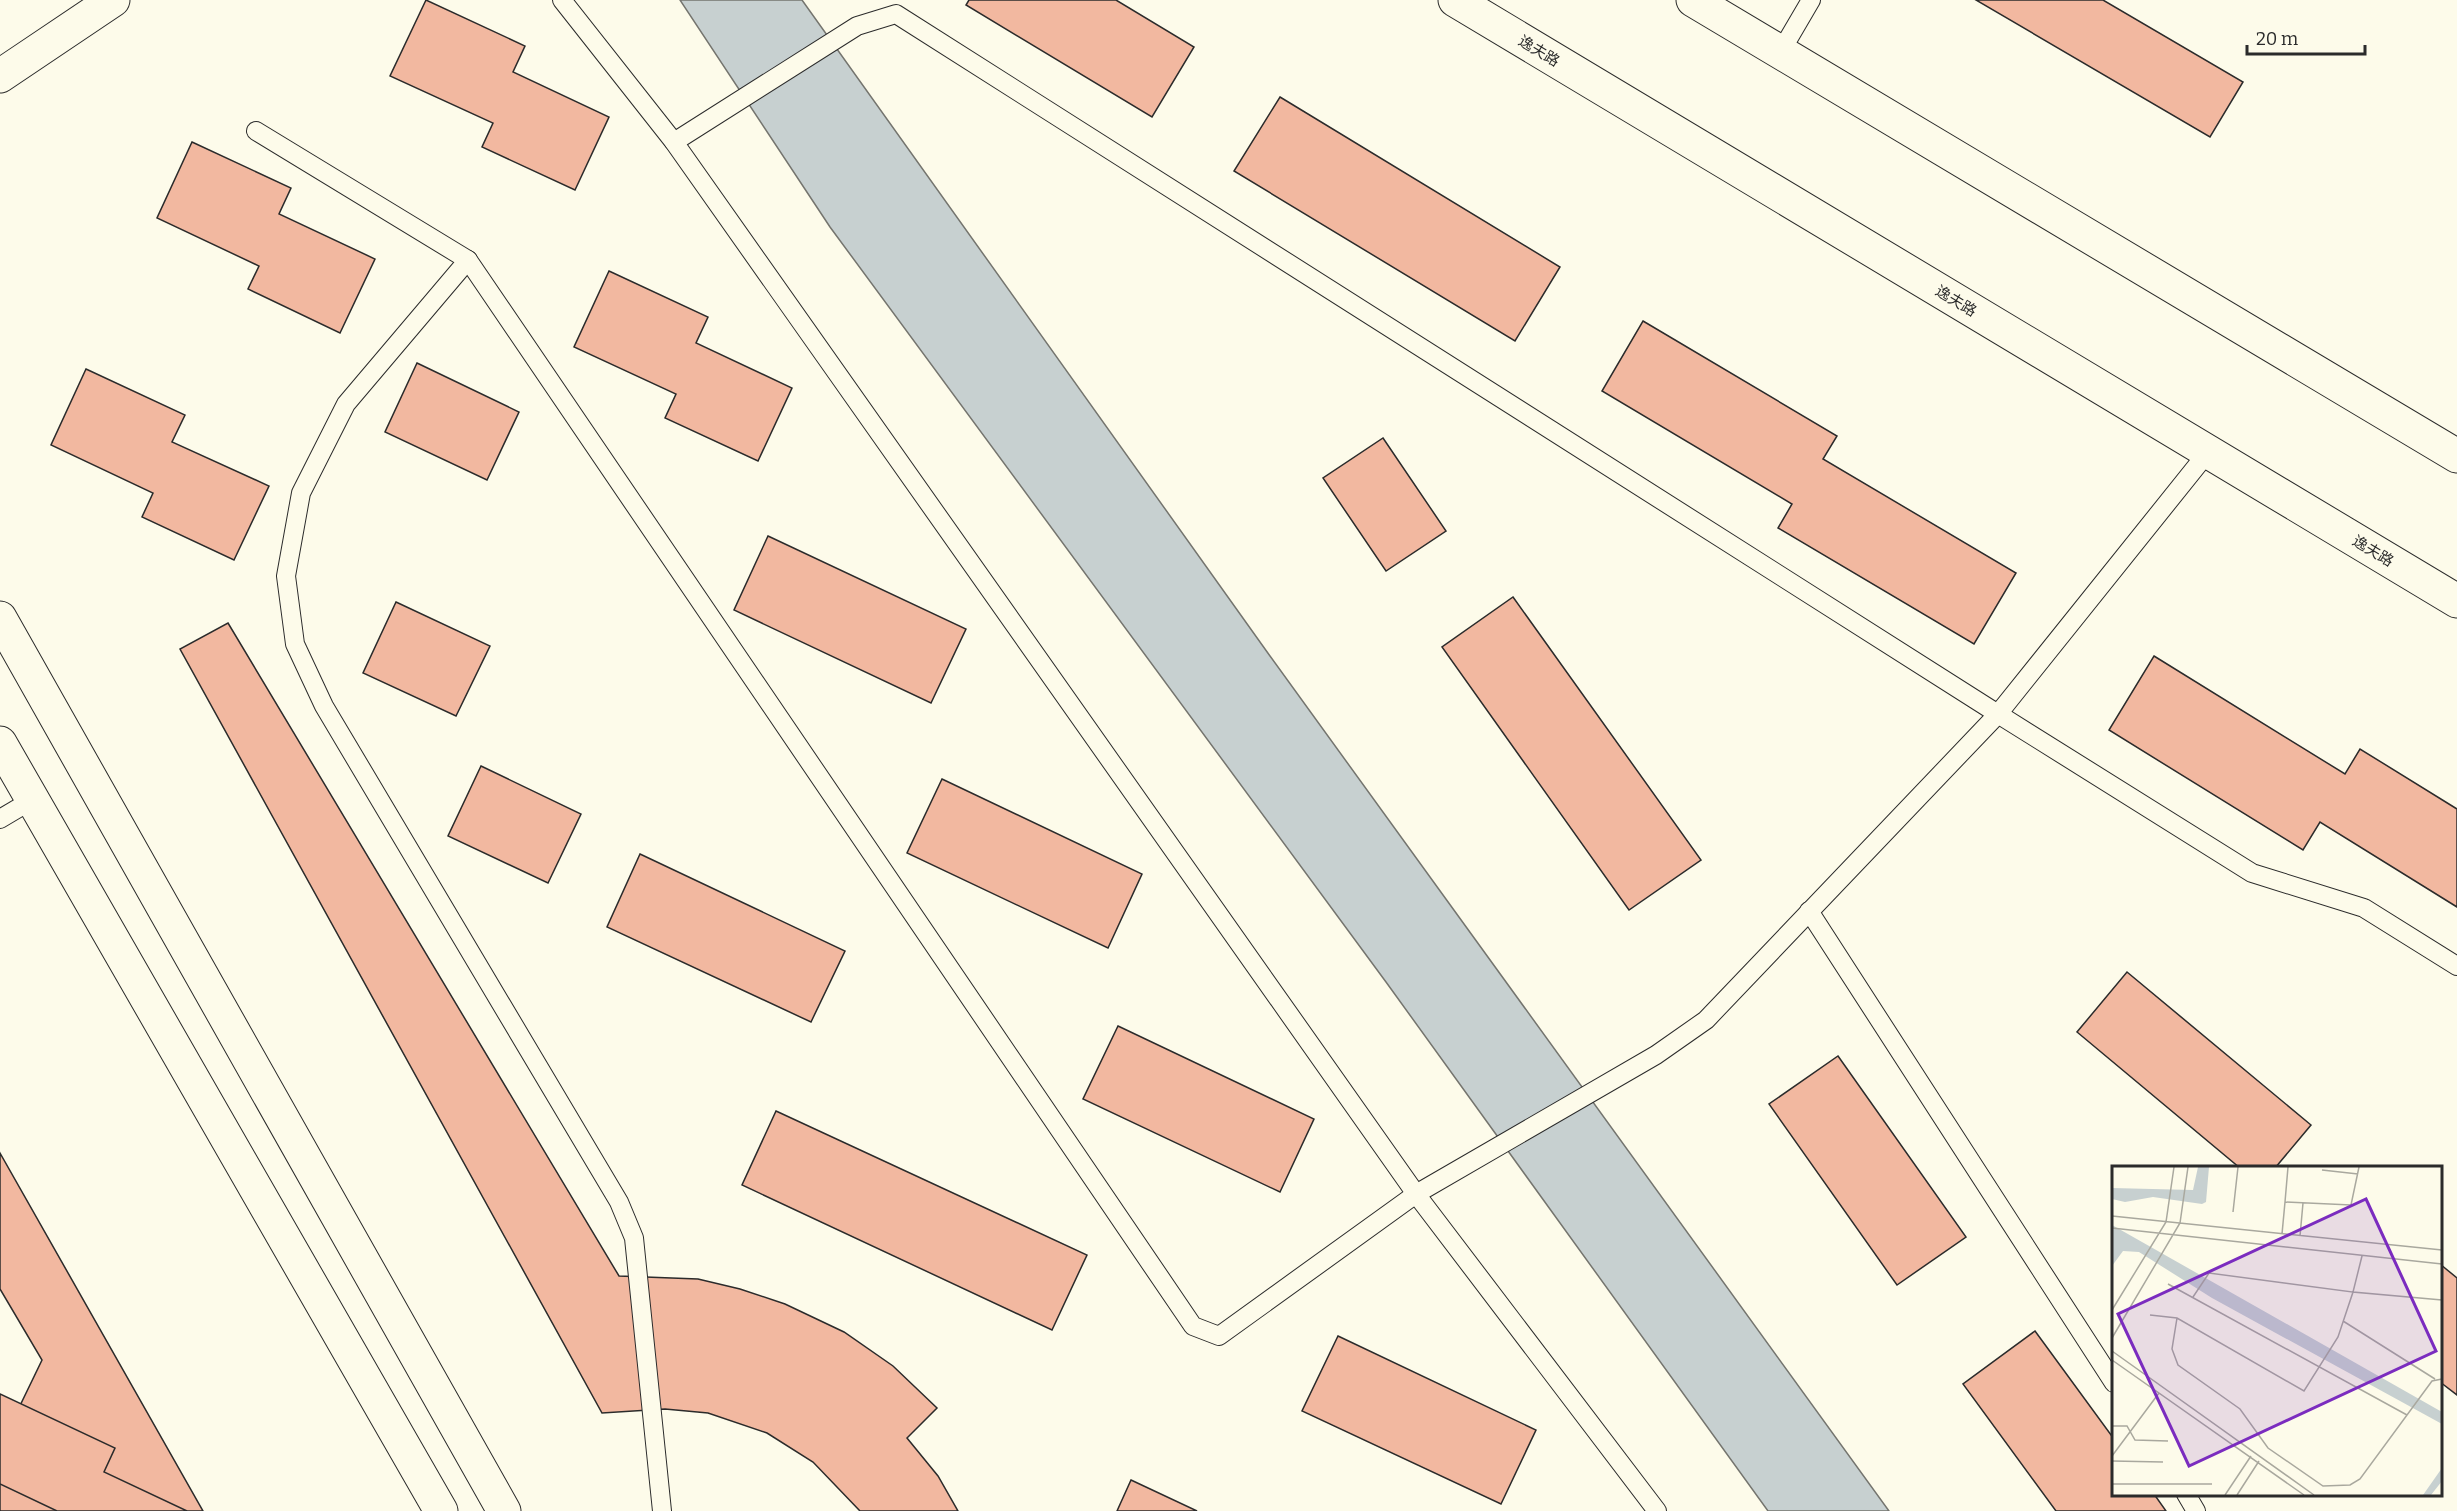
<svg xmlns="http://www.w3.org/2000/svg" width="2457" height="1511" viewBox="0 0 2457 1511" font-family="Bitter,'Noto Sans SC',serif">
	<rect width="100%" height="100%" fill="#fdfbea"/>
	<!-- water -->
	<polygon fill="#c7d0d0" stroke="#74746e" stroke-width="1.5" points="680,0 802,0 1270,656 1889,1511 1768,1511 1386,982 830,227"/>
	<!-- building -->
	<g fill="#f2b8a0" stroke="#2b2b2b" stroke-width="1.5">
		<polygon points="426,0 525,46 513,72 609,117 575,190 482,147 493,123 390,76"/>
		<polygon points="969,0 1116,0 1194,47 1152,117 966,5"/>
		<polygon points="1976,0 2103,0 2243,82 2210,137"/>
		<polygon points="1280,97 1560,267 1515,341 1234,171"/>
		<polygon points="192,142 291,188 279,214 375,259 340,333 248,289 259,266 157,218"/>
		<polygon points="609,271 708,317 696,343 792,388 758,461 665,418 676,394 574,347"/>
		<polygon points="1643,321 1837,436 1823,459 2016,573 1974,644 1778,528 1792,504 1602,391"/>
		<polygon points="417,363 519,412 487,480 385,432"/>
		<polygon points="86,369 185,415 172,442 269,486 234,560 142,517 153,493 51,445"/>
		<polygon points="1383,438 1446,531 1386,571 1323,478"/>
		<polygon points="768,536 966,629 931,703 734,610"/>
		<polygon points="1513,597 1701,860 1629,910 1442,647"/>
		<polygon points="396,602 490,646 456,716 363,673"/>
		<polygon points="228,623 619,1276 698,1279 740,1289 785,1304 844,1332 893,1366 937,1408 907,1438 938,1476 958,1511 860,1511 813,1462 767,1433 708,1413 665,1409 602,1413 180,649"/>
		<polygon points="2154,656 2345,774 2360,749 2457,809 2457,907 2320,822 2303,850 2109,730"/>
		<polygon points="481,766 581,814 548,883 448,836"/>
		<polygon points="942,779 1142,874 1108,948 907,853"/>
		<polygon points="640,854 845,951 811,1022 607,927"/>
		<polygon points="2127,972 2311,1125 2275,1168 2240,1168 2077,1032"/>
		<polygon points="1118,1026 1314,1119 1280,1192 1083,1099"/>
		<polygon points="1838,1056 1966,1237 1897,1285 1769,1104"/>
		<polygon points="776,1111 1087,1255 1052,1330 742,1185"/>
		<polygon points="0,1153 203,1511 0,1511 0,1447 42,1360 0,1289"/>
		<polygon points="2440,1264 2457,1278 2457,1395 2440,1382"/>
		<polygon points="2035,1331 2114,1439 2114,1494 2154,1494 2166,1511 2056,1511 1963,1384"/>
		<polygon points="1338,1336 1536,1430 1501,1504 1302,1411"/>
		<polygon points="0,1394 115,1448 104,1472 187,1511 57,1511 0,1484"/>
		<polygon points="1131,1480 1197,1511 1117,1511"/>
	</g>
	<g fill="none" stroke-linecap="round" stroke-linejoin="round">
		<!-- service casing -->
		<g stroke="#2b2b2b" stroke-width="20">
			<g id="service">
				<polyline points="562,0 674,142 1416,1194 1657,1511"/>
				<polyline points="1780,53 1811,0"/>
				<polyline points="256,131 468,260 1193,1326 1219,1336 1416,1194 1656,1055 1706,1020 1998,714 896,14 857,26 674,142"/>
				<polyline points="468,260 346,404 301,493 286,576 295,644 324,706 619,1202 634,1238 662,1511"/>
				<polyline points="2208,452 1998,714 2252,873 2364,908 2457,966"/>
				<polyline points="0,819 32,800"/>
				<polyline points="1809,911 2114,1383"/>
				<polyline points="2186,1494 2196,1511"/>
			</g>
		</g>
		<!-- tertiary casing -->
		<g stroke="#2b2b2b" stroke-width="35">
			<g id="tertiary">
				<polyline points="0,76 113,0"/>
				<polyline points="0,618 504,1511"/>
				<polyline points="0,743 441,1511"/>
			</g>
		</g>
		<!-- secondary casing -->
		<g stroke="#2b2b2b" stroke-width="35">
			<g id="secondary">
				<polyline points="1455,0 2457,601"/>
				<polyline points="1693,0 2457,456"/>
			</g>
		</g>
		<!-- service -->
		<use href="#service" stroke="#fdfbea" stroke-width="18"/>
		<!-- tertiary -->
		<use href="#tertiary" stroke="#fdfbea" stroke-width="33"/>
		<!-- secondary -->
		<use href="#secondary" stroke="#fdfbea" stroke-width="33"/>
	</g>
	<g text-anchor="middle" stroke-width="4.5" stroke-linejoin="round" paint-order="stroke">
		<!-- street labels -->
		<g font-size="15" fill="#2b2b2b" stroke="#fdfbea">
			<text transform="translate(1539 51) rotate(31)" y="5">逸夫路</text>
			<text transform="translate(1956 301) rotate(31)" y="5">逸夫路</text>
			<text transform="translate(2373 551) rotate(31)" y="5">逸夫路</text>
		</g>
	</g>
	<!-- overview -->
	<g transform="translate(2112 1166)">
		<rect width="330" height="330" fill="#fdfbea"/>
		<path d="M86,1H97L94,36L90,38L41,31L13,36L0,33V22L81,24ZM0,59L330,246V258L100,132L27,86L11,85L0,100ZM330,302V315L319,329H311Z" fill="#c7d0d0"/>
		<path fill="none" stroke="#a9a89e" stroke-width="1.5" d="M210,4L246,8M173,36L176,1M121,46L126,1M0,50L330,84M0,62L330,98M170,68L173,36L239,39L247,1M188,70L191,37M250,90L241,126L330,134M56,118L295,249M0,144L54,56L62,1M38,149L65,152L192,225L226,171L241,126L97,107L81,131M65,152L60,183L66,199L128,243L156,282L211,320L238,319L248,313L320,215L330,213M231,155L323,213M0,172L68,57L76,1M0,185L202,329M0,194L192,329M0,260H15L23,274L56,275M0,290L47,227M0,295L51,296M0,318H100M113,329L139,290M125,329L147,295"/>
		<path fill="#7b2cbf" fill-opacity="0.15" stroke="#7b2cbf" stroke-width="3" d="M254,33L324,185L77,300L6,148Z"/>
		<rect width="330" height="330" fill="none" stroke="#2b2b2b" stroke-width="3"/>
	</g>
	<!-- scale -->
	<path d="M2247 45v9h118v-9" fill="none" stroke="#2b2b2b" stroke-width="3"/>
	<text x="2256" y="45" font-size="18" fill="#2b2b2b" stroke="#fdfbea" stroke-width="4.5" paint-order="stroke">20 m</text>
</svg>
